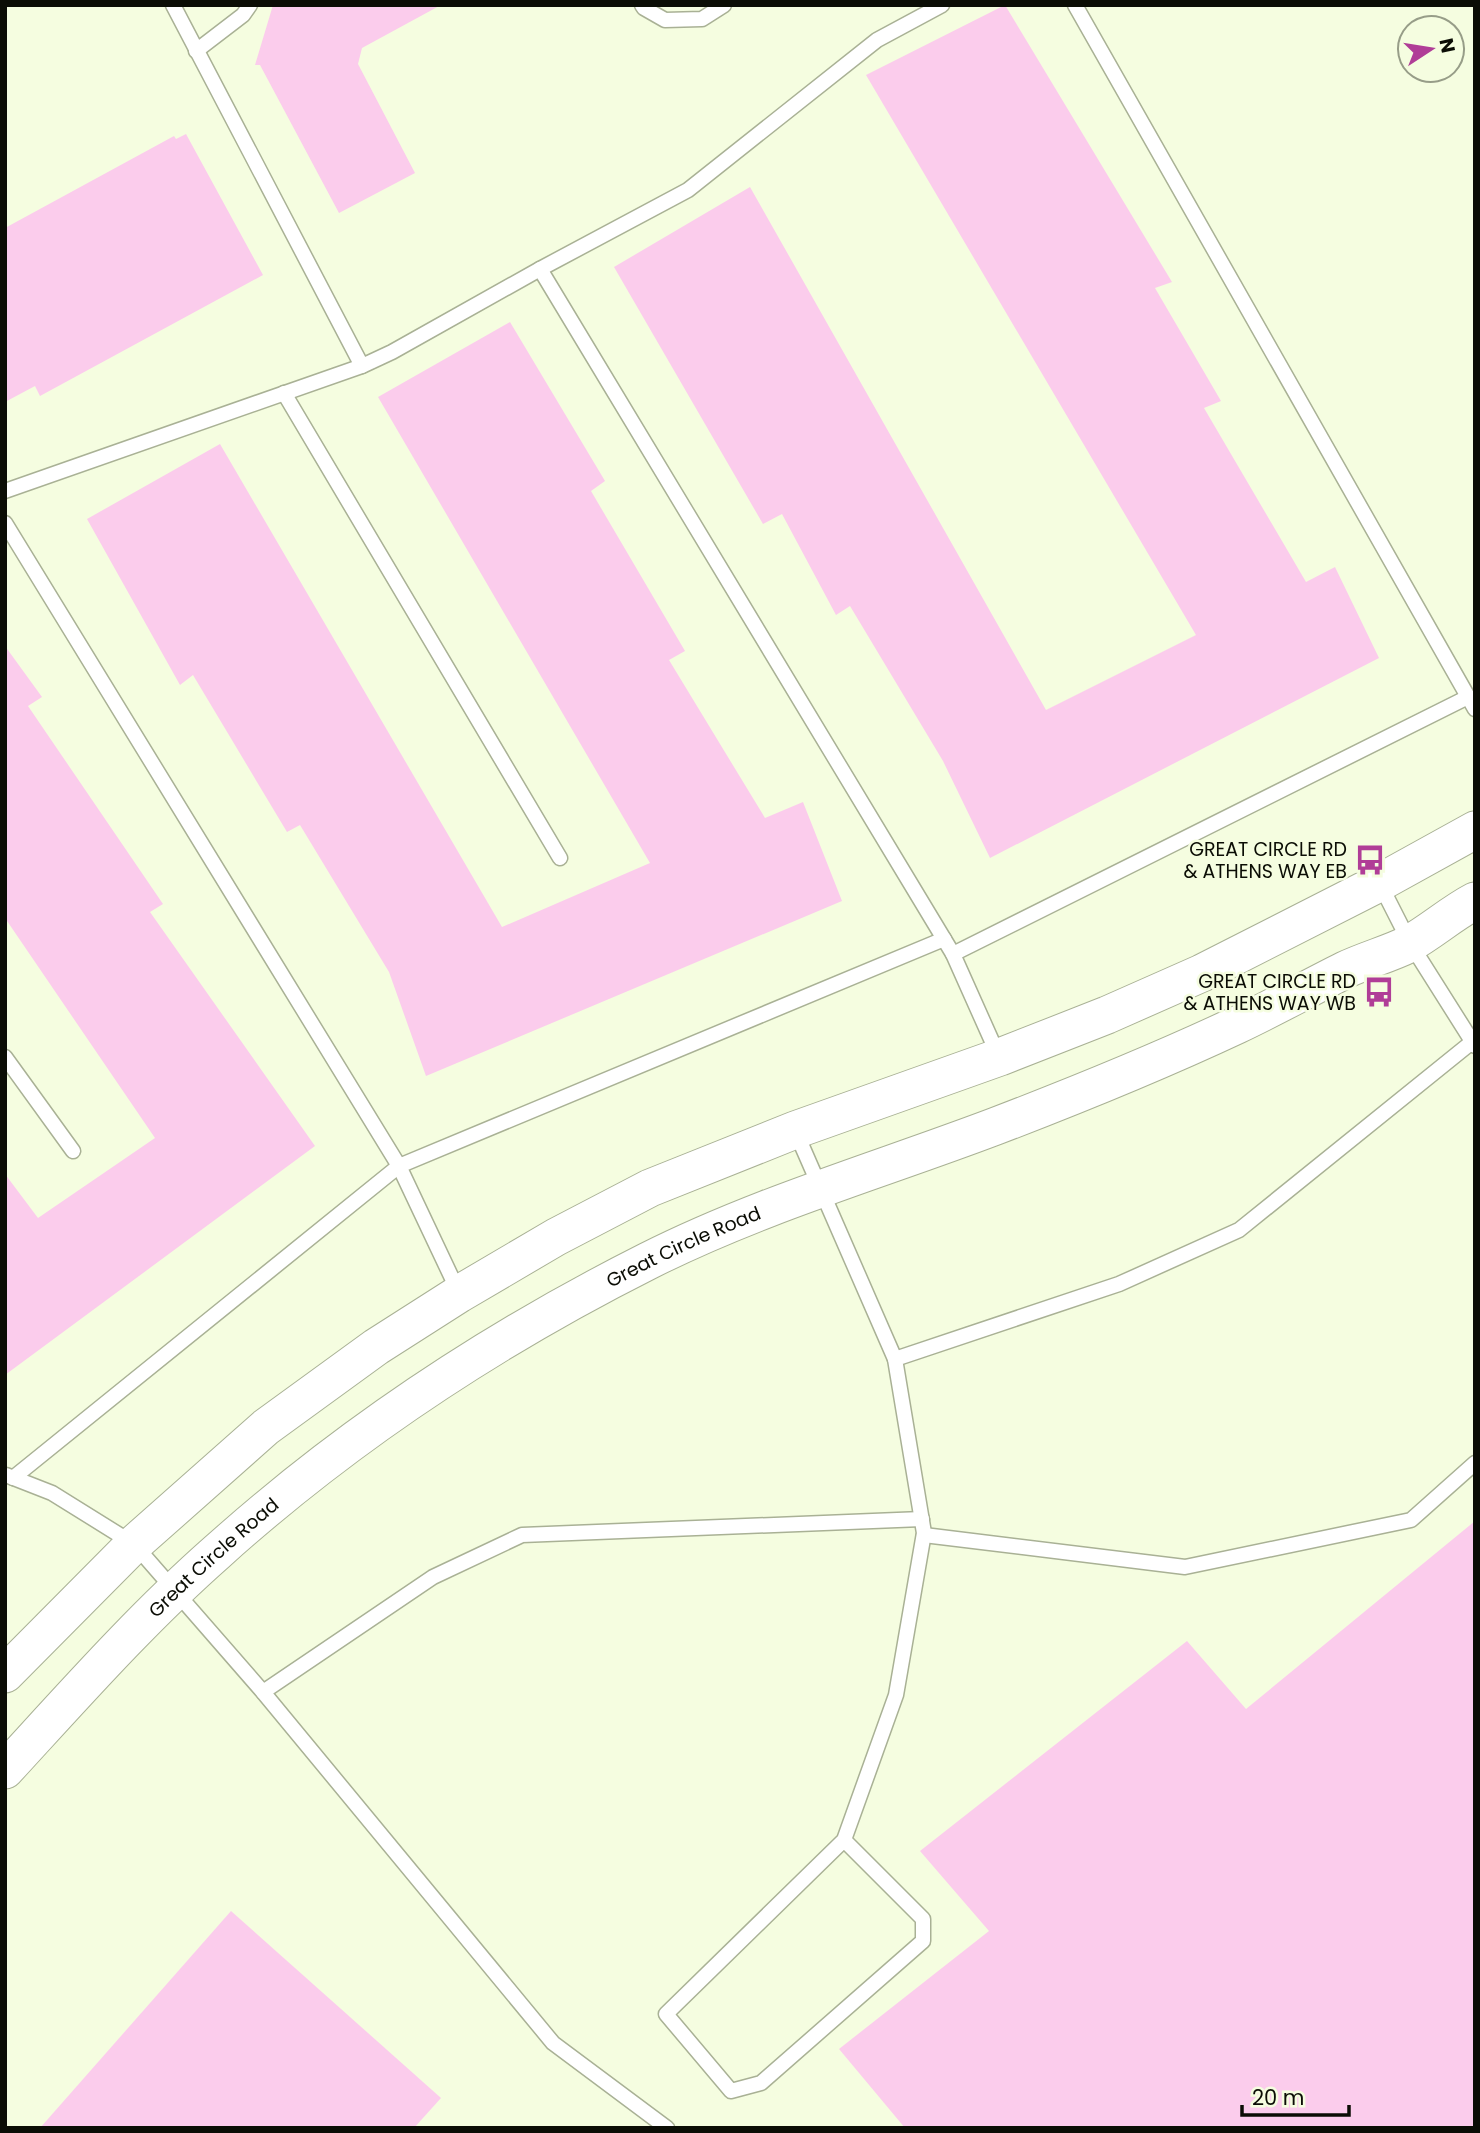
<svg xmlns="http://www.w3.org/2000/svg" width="1480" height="2133" viewBox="0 0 1480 2133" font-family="Poppins,sans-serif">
	<rect width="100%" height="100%" fill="#f5fde0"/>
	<!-- building -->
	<g fill="#fbccec">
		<polygon points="273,5 441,5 362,48 358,64 415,173 339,213 260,65 255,65"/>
		<polygon points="1005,5 1172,282 1155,288 1221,401 1204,408 1306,582 1335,567 1379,658 990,858 943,761 850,606 836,615 782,514 763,524 614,267 750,187 1046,710 1196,635 866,75"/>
		<polygon points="186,134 263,275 40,396 35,386 5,402 5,228 174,136 176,139"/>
		<polygon points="510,322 605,481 591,491 685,651 669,660 765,818 803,802 842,901 426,1076 389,972 300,825 287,832 193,675 180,685 87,519 220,444 502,927 650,863 378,397"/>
		<polygon points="5,646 42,697 28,706 163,904 150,912 315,1146 5,1375 5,1174 38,1218 155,1138 5,918"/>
		<polygon points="1475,1521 1475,2128 905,2128 839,2049 989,1931 920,1851 1187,1641 1246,1709"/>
		<polygon points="231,1911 441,2098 414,2128 40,2128"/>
	</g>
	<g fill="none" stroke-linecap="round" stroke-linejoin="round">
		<!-- service casing -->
		<g stroke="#a9b195" stroke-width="17">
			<g id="service">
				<polyline points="642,5 644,8 665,20 702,19 724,5"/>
				<polyline points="1075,5 1475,709"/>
				<polyline points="196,51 243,15 250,5"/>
				<polyline points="540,269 953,954"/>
				<polyline points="362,366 392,352 540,269 688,190 877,40 942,5"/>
				<polyline points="284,393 560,858"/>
				<polyline points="5,491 362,366 173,5"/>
				<polyline points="5,523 399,1166 13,1478"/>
				<polyline points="1380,884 1410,943 1475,1046"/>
				<polyline points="5,1057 73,1151"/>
				<polyline points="999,1057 953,954 1468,697"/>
				<polyline points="795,1130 895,1359"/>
				<polyline points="459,1293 399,1166 944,939"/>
				<polyline points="6,1475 52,1493 134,1544 263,1692 553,2043 667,2128"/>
				<polyline points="924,1535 1185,1567 1411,1520 1475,1463"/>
				<polyline points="263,1692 433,1577 522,1535 922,1519"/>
				<polyline points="844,1840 923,1919 923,1941 761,2083 731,2091 666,2014 844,1840 896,1695 924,1533 895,1359 1119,1284 1239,1230 1472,1042"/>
			</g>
		</g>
		<!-- tertiary casing -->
		<g stroke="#a9b195" stroke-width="39">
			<g id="tertiary">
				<polyline points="5,1674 134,1544 266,1427 376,1347 459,1294 556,1237 650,1188 795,1130 1000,1057 1107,1015 1202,973 1379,883 1475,830"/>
				<path id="s1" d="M5,1770C74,1695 141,1619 217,1552C346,1436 493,1339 648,1261C759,1205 880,1170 996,1126C1077,1095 1158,1062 1237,1025C1273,1008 1309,988 1345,970C1366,960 1389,954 1409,944C1432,931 1452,913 1475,901"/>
			</g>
		</g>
		<!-- service -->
		<use href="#service" stroke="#fff" stroke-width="14"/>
		<!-- tertiary -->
		<use href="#tertiary" stroke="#fff" stroke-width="37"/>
	</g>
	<!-- icons -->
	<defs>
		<g id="bus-bare" transform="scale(2.415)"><path d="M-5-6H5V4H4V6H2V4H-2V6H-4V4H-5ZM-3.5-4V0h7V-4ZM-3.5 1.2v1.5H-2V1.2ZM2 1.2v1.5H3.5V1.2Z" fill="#b03d97" stroke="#f5fde0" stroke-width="2.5" paint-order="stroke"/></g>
	</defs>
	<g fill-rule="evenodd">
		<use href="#bus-bare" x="1370" y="860"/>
		<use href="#bus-bare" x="1379" y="992"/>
	</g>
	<g text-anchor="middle" stroke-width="5" stroke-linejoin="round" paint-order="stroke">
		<!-- poi labels -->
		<g font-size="19" fill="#0b0d05" stroke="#f5fde0" text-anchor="end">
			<text x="1347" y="856">GREAT CIRCLE RD<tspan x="1347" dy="22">&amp; ATHENS WAY EB</tspan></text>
			<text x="1356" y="988">GREAT CIRCLE RD<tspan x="1356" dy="22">&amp; ATHENS WAY WB</tspan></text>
		</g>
		<!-- street labels -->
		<g font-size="19" fill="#0b0d05" stroke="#f5fde0">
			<text dy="7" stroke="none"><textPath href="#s1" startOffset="864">Great Circle Road</textPath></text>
			<text dy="7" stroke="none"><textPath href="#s1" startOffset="298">Great Circle Road</textPath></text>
		</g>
	</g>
	<!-- border -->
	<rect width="1480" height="2133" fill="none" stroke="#0b0d05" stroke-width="14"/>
	<!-- north arrow -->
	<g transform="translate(1431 49) rotate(78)"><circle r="33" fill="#f5fde0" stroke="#979d88" stroke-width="2"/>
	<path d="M0-5L12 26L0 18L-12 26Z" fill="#b03d97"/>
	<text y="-10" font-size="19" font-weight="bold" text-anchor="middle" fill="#0b0d05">N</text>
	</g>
	<!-- scale -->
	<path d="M1242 2105v10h107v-10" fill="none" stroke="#0b0d05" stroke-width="3.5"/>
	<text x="1252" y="2105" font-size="21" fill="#0b0d05" stroke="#f5fde0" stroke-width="5" paint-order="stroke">20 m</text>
</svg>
